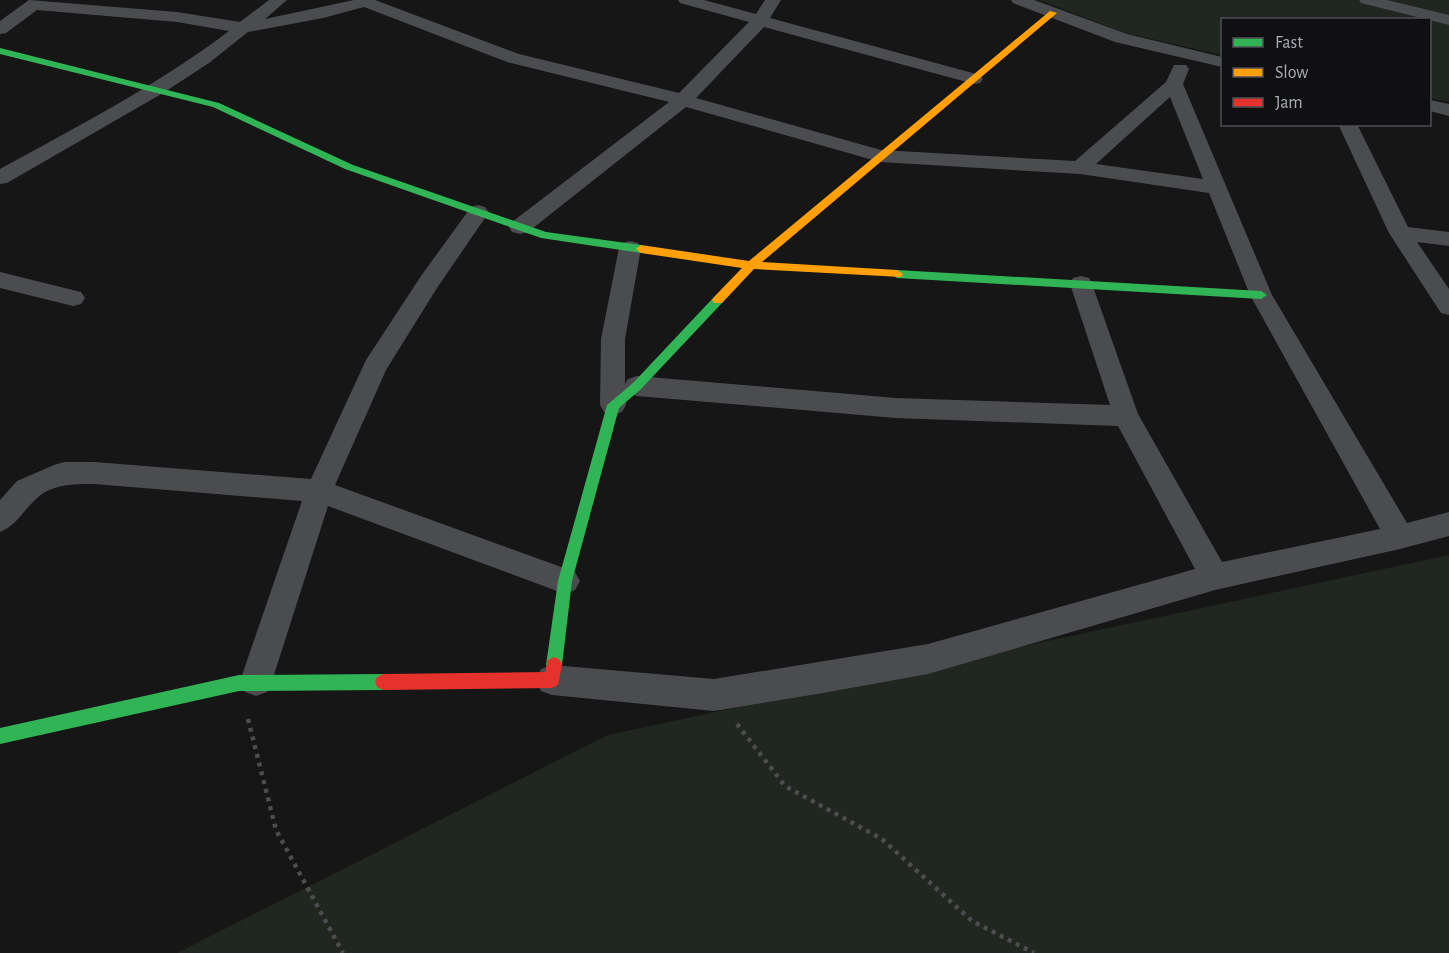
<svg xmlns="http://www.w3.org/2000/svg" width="1449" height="953" viewBox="0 0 1449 953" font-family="'Alegreya Sans',sans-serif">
	<rect width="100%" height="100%" fill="#161616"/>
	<!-- green -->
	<g fill="#202620">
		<polygon points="1039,0 1449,0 1449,102 1430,98 1430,20 1222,20 1222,55 1125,33"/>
		<polygon points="1449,555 1449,953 177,953 608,735"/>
	</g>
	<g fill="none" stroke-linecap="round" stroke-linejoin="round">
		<!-- path -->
		<g stroke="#4c4d50" stroke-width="4.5" stroke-dasharray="4 5" stroke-linecap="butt">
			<polyline points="248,719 276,830 343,953"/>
			<polyline points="737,724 785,786 882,839 972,921 1034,953"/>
		</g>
		<!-- street -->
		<g fill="#4a4c4f" fill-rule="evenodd">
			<path d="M29,0L177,12L240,22L269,0H287L265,19L354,0H375L519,54L679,93L749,22L680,3L678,0H704L756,14L765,0H781L770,18L980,75L983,79L980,83L974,84L764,27L696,98L881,150L1075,161L1166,82L1174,65H1186L1189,69L1183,84L1272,295L1407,523L1449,512V536L1400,549L1215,590L928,674L823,693L714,711L552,695L541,691L536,680L541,669L552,665L714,679L928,644L1195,569L1118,426L896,418L637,396L628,393L626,388V405L622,412L613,415L604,412L600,405L601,339L619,248L622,243L630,241L638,243L641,248L625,339V384L628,379L637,376L896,398L1110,405L1070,284L1073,278L1081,276L1089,278L1092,284L1138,414L1222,562L1380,529L1250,295L1209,193L1080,174L880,162L686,107L528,232L520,234L512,232L509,227L512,222L669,102L507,62L364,7L323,18L248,32L209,63L163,93L7,183L0,184V169C78,126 158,85 229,31L177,22L37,10L6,33L0,34V21ZM1170,97L1203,179L1096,164Z"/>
			<polygon points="1011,0 1034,0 1127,34 1222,57 1222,67 1115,42 1013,3"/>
			<polygon points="1359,0 1387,0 1449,15 1449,25 1361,3"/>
			<polygon points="1430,100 1449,104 1449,116 1430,111"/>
			<polygon points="1338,124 1357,124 1408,227 1449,232 1449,246 1417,242 1449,289 1449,315 1441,313 1389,233"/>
			<path d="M478,205L485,207L489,212L437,288L386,370L335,485L575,572L580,581L575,590L565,594L328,506L272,681L267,692L256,696L245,692L240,681L302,501L94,484C74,484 50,484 35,500C23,511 16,526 0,532V500L17,481L54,465L64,462H94L311,479L366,360L421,276L471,207Z"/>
			<polygon points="0,272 81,292 85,298 81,304 73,306 0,288"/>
		</g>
		<!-- fast -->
		<g fill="#30b455" fill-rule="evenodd">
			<polygon points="0,48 219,103 353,165 546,232 641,245 646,249 641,253 541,238 345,169 213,107 0,54"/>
			<polygon points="897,270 1261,291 1267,295 1261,299 897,278 891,274"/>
			<polygon points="718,296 722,297 724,300 722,303 641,389 619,408 572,581 562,665 560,670 554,673 548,670 546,665 558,581 607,405 633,383 714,297"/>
			<polygon points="383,674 389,677 391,682 389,687 383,690 239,691 0,744 0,728 239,675"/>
		</g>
		<!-- slow -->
		<polygon fill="#ff9f0a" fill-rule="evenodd" points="1050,11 1057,13 762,262 897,270 903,274 901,277 754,269 722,303 714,303 712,300 714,297 742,268 641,253 636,249 641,245 749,261"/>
		<!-- jam -->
		<polygon fill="#e5322d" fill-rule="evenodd" points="554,657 560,660 562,665 558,685 552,688 383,690 377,687 375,682 377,677 383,674 545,672 548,660"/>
	</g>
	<!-- legend -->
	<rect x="1221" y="18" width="210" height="108" fill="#101012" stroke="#4d4f54" stroke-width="1.5"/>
	<rect x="1233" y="38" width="30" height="9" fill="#30b455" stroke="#4d4f54" stroke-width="1.5"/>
	<text x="1275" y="48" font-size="18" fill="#a8adb6">Fast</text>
	<rect x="1233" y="68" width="30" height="9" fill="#ff9f0a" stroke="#4d4f54" stroke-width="1.5"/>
	<text x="1275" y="78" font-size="18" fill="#a8adb6">Slow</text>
	<rect x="1233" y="98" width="30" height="9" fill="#e5322d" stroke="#4d4f54" stroke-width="1.5"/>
	<text x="1275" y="108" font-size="18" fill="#a8adb6">Jam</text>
</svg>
